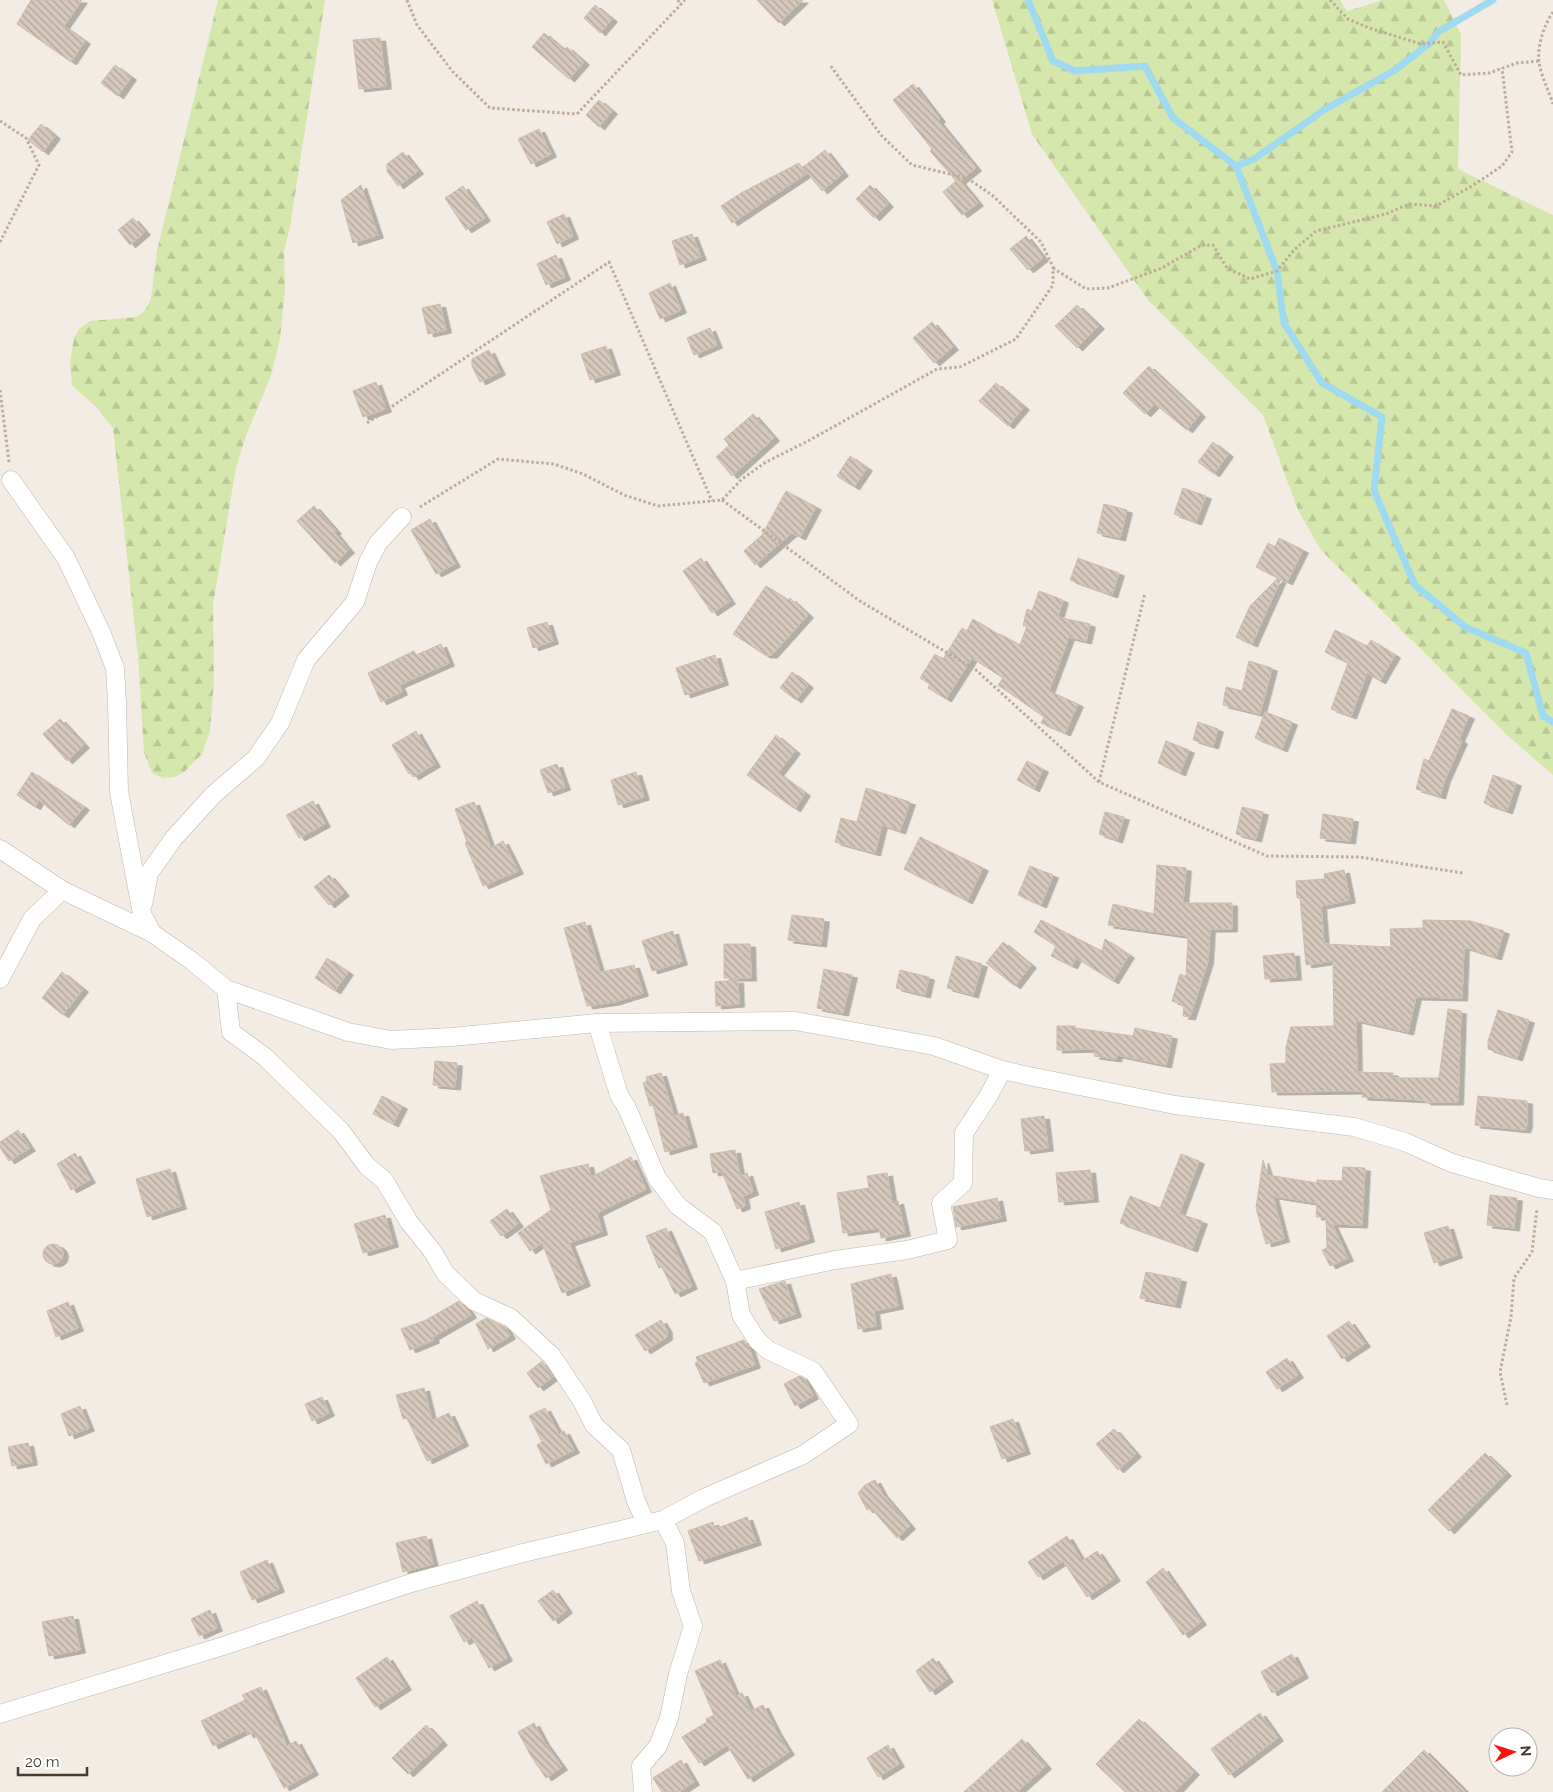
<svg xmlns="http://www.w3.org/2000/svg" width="1553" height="1792" viewBox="0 0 1553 1792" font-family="Raleway,sans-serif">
	<defs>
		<pattern id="forest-firs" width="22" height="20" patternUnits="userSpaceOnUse" patternTransform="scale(1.25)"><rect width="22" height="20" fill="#d5e7ac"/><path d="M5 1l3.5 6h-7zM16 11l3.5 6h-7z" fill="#b8c795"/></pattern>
		<pattern id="building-back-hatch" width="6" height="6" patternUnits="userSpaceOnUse" patternTransform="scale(1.25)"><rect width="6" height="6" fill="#d6c8bc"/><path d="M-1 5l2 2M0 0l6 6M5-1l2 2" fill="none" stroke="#afa49a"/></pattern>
		<filter id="shadow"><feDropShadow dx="5.5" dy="3" stdDeviation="0" flood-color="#0004"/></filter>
	</defs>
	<rect width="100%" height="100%" fill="#f2ece4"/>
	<!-- forest -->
	<g fill="url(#forest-firs)">
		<polygon points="218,0 325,0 290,227 284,251 285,288 280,339 271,376 247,433 236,467 213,605 214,681 210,731 202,754 185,771 175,777 163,778 152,773 144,752 138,657 113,428 98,409 72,385 70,362 74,338 80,328 90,321 137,317 146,309 151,298 157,251"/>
		<polygon points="992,0 1340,0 1347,11 1383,0 1444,0 1461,35 1458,169 1553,215 1553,775 1507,735 1321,550 1298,510 1263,415 1148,300 1032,134"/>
	</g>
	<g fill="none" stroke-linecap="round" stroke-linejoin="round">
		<!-- stream -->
		<g stroke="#9fdaf0" stroke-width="7">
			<polyline points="1028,0 1053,61 1075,71 1145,66 1173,118 1236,166 1277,271 1284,323 1322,383 1382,417 1374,491 1415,585 1465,627 1526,653 1543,716 1553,722"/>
			<polyline points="1236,166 1254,159 1324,110 1395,70 1430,43 1438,32 1493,0"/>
		</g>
	</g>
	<!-- building -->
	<g fill="url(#building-back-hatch)" stroke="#cebcac" filter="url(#shadow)">
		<polygon points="31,0 82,0 64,26 85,41 71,62 17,24"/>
		<polygon points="757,0 803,0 779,23"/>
		<polygon points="595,5 612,19 600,33 584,18"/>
		<polygon points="544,33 564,50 567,47 584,62 569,79 532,47"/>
		<polygon points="380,38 386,86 359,89 353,40"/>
		<polygon points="115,65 131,77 118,96 101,83"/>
		<polygon points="913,84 940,119 938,121 976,168 960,181 978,203 962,215 943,192 956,181 930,151 932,149 893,100"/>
		<polygon points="599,100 612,111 599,127 586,115"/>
		<polygon points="41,124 55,136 43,152 28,140"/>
		<polygon points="539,129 551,154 531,164 518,139"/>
		<polygon points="825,150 843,173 822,191 803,167"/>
		<polygon points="403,152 418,171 398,186 387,171 387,164"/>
		<polygon points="799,163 806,174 732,223 721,206 741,193"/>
		<polygon points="361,185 378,235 353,243 341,200"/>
		<polygon points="870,185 888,204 874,218 856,199"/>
		<polygon points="463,186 485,218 466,230 445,198"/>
		<polygon points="564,214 573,236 557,244 547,222"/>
		<polygon points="133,218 145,232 130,245 118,230"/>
		<polygon points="692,234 701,257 680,265 672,241"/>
		<polygon points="1026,236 1043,258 1028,270 1010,249"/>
		<polygon points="556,255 565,277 546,285 537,264"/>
		<polygon points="670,283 681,310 660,319 649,293"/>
		<polygon points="440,304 446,330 428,334 422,308"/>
		<polygon points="1077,305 1099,326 1077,348 1055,326"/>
		<polygon points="932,322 953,347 934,363 913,338"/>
		<polygon points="710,328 717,345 694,355 687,338"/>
		<polygon points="606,346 615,372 590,380 581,354"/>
		<polygon points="489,350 500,372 480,382 472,366 472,359"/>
		<polygon points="1149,366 1200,414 1187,430 1155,404 1145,414 1123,393"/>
		<polygon points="376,382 386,409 363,417 353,391"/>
		<polygon points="996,383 1024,407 1008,426 979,401"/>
		<polygon points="753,414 774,438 732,476 716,457 729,445 724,439"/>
		<polygon points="1213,442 1228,454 1214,474 1198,462"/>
		<polygon points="850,456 867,468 854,487 837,476"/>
		<polygon points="1183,488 1206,496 1196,522 1174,514"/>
		<polygon points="786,491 816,507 800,537 792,533 755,565 744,551 762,535"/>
		<polygon points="1104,504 1127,510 1120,538 1097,533"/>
		<polygon points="314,506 336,531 334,532 349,550 335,563 297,521"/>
		<polygon points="430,519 455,564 436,574 411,530"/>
		<polygon points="1279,538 1303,550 1287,582 1281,579 1252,644 1236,637 1250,606 1278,578 1256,567 1268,543 1275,547"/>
		<polygon points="701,558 730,601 712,613 683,571"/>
		<polygon points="1078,558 1119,573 1112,595 1070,580"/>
		<polygon points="766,586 788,600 790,598 808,615 772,655 765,655 733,634"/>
		<polygon points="1039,591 1063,600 1058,617 1090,624 1086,641 1069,637 1049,691 1078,704 1065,733 1041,723 1044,717 998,685 1003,678 972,658 946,699 928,688 930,684 920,678 935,654 943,659 962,628 967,631 973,619 999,635 1000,634 1020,645 1027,626 1023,626 1027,609 1032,611"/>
		<polygon points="547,622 553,641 533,648 527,628"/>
		<polygon points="1335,630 1367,646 1371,640 1395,655 1380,681 1367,673 1351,716 1331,709 1348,663 1325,652"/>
		<polygon points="441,644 449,663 399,685 402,692 381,702 368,673 414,651 416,655"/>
		<polygon points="715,655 723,682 685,695 676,668"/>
		<polygon points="1249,661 1272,668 1260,714 1223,705 1226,687 1242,691"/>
		<polygon points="792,672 808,685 796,700 780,688"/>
		<polygon points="1452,709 1469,716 1459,739 1462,741 1445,779 1440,796 1416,789 1424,759 1429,761"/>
		<polygon points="1265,712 1292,722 1282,749 1255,738"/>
		<polygon points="60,719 84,745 67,761 43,734"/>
		<polygon points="1198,722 1218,729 1213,746 1193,740"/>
		<polygon points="416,731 435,764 413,777 411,773 409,774 392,745"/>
		<polygon points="776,735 795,751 778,773 805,793 795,809 747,775"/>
		<polygon points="1166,741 1189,750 1180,773 1158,763"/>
		<polygon points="1027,761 1043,769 1034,789 1017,780"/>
		<polygon points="557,764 565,787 548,793 540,770"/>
		<polygon points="32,772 84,807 69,825 39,800 35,807 17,795"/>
		<polygon points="636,772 644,797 618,805 611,780"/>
		<polygon points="1493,775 1516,783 1507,811 1484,803"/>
		<polygon points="866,788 910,802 900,831 882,825 875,853 835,842 841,818 857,822"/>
		<polygon points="313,801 325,824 299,838 286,815"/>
		<polygon points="474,802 491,848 503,841 518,871 483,886 465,843 467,842 455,809"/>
		<polygon points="1242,807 1263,812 1256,839 1236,834"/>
		<polygon points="1105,812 1124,817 1117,840 1099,834"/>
		<polygon points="1323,814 1353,819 1350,841 1320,838"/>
		<polygon points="920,837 983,868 967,901 904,869"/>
		<polygon points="1157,865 1186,868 1183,903 1232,903 1232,929 1210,929 1208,961 1190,1017 1183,1016 1184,1005 1172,1001 1180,974 1186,976 1188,936 1108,925 1113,904 1154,914"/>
		<polygon points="1030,866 1053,875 1041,905 1018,895"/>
		<polygon points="1344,870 1350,900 1321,906 1324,944 1391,947 1390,929 1423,928 1423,920 1471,921 1504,931 1496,957 1464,947 1462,998 1416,997 1408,1032 1356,1020 1357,1072 1393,1073 1393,1078 1439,1078 1448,1009 1461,1011 1458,1102 1425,1102 1425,1100 1362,1097 1363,1091 1272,1092 1270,1064 1286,1063 1286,1047 1291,1027 1334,1026 1333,961 1306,965 1300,898 1297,898 1296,881 1325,879 1324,874"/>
		<polygon points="329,875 344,893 329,905 314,887"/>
		<polygon points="792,915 824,919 821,944 788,940"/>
		<polygon points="1041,920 1102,951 1105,939 1129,955 1113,981 1076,958 1072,966 1051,956 1056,946 1034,932"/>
		<polygon points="585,922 600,972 621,968 634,965 643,993 614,1002 587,1006 564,928"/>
		<polygon points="673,931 682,962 652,971 642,941"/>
		<polygon points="1003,942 1031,965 1015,986 986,963"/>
		<polygon points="724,944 750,944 751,978 724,978"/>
		<polygon points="1294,953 1296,977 1265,979 1263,956"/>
		<polygon points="956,956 982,964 973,995 947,988"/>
		<polygon points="327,958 348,972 335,991 315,978"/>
		<polygon points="824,969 852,975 843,1013 817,1008"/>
		<polygon points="900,970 929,977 925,995 896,988"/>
		<polygon points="62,972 83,989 63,1015 42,998"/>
		<polygon points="738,980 739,1004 716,1006 715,982"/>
		<polygon points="1498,1010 1529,1020 1517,1058 1488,1049 1488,1041"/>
		<polygon points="1057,1026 1075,1026 1075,1028 1133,1036 1135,1028 1172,1036 1166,1065 1117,1055 1116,1059 1094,1056 1095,1049 1057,1050"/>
		<polygon points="435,1061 457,1063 455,1087 433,1085"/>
		<polygon points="661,1073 674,1116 683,1113 692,1144 665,1152 653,1105 650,1106 643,1083 647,1082 646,1077"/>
		<polygon points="382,1096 402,1106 393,1124 373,1114"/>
		<polygon points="1478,1096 1527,1101 1527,1125 1525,1130 1475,1125"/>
		<polygon points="1044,1116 1048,1148 1025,1151 1021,1119"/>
		<polygon points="18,1130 30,1148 9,1161 0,1147 0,1142"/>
		<polygon points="735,1150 740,1176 747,1173 753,1192 743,1196 745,1206 737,1209 722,1172 713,1173 710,1154"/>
		<polygon points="75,1153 90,1180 71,1190 57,1164"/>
		<polygon points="1181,1154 1199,1161 1179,1214 1202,1221 1192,1249 1120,1223 1130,1196 1160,1208"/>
		<polygon points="631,1157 646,1189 597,1213 602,1232 569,1243 585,1283 562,1293 542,1243 530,1251 518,1233 551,1210 540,1176 557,1171 588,1164 591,1177"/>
		<polygon points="1263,1160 1268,1175 1317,1183 1317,1180 1342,1181 1343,1167 1365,1168 1362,1225 1332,1224 1348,1258 1330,1266 1322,1250 1327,1248 1326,1217 1316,1217 1317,1203 1273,1196 1284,1239 1266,1244 1256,1208"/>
		<polygon points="170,1169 181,1206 147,1217 136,1179"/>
		<polygon points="1090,1170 1093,1199 1059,1202 1056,1173"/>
		<polygon points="887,1173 892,1203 898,1201 905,1233 881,1238 879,1228 843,1233 837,1193 869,1188 867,1176"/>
		<polygon points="1490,1195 1517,1198 1514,1228 1487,1225"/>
		<polygon points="997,1198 1001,1218 956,1227 953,1207"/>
		<polygon points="799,1202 809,1239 776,1249 765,1212"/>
		<polygon points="507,1209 518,1224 501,1236 490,1221"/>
		<polygon points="385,1215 393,1244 363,1253 354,1224"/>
		<polygon points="1448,1226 1457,1255 1434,1263 1424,1233"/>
		<polygon points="666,1228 692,1286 675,1294 662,1267 659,1268 646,1236"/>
		<circle cx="53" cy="1254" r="10"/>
		<polygon points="1146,1272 1181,1279 1175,1305 1140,1298"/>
		<polygon points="891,1274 898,1306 874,1311 876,1326 858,1329 851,1284"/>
		<polygon points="785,1281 796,1314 774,1321 759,1289"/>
		<polygon points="459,1301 468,1310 471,1315 433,1337 434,1340 410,1350 401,1329 426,1320"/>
		<polygon points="68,1302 78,1328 56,1337 47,1311"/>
		<polygon points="486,1318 505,1327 510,1336 488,1349 476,1324"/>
		<polygon points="661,1320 667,1330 667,1337 645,1351 635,1335"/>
		<polygon points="1349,1321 1365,1344 1342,1359 1327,1336"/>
		<polygon points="744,1340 749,1347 755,1365 704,1383 695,1363 698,1362 696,1357"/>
		<polygon points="1287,1358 1298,1375 1277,1389 1266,1372"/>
		<polygon points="542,1361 553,1377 538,1388 527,1373"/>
		<polygon points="799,1376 804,1378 813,1396 795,1406 784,1384"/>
		<polygon points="424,1388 432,1421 449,1413 463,1443 427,1461 407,1418 403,1419 396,1395"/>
		<polygon points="322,1397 329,1413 312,1421 305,1404"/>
		<polygon points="80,1406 89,1428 69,1436 61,1414"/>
		<polygon points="545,1408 559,1434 564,1431 574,1450 546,1464 537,1445 542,1442 529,1416"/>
		<polygon points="1013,1419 1025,1451 1002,1459 990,1427"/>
		<polygon points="1114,1429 1136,1454 1118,1470 1096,1444"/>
		<polygon points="28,1443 32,1462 12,1466 8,1447"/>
		<polygon points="1485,1453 1506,1473 1449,1531 1428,1510"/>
		<polygon points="875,1480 882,1493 910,1526 897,1538 871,1508 867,1510 858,1493 865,1485"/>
		<polygon points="747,1517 756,1542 699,1561 688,1531 713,1522 715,1529"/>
		<polygon points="426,1536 433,1564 403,1572 396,1543"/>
		<polygon points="1067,1536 1082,1561 1097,1551 1115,1578 1087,1597 1063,1561 1038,1577 1028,1562"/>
		<polygon points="267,1560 279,1589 252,1600 240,1572"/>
		<polygon points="1163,1568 1201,1622 1183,1635 1146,1582"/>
		<polygon points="553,1590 567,1610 553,1621 538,1601"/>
		<polygon points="477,1601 507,1658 489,1668 472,1637 464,1642 450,1616"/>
		<polygon points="210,1610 217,1628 199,1636 191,1619"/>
		<polygon points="73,1616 80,1650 49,1656 42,1622"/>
		<polygon points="1292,1654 1303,1675 1272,1693 1261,1672"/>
		<polygon points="387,1657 406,1687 375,1707 356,1678"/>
		<polygon points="933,1658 948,1679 930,1692 916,1671"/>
		<polygon points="720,1660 736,1696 742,1693 751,1711 763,1705 776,1731 789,1752 748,1779 727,1745 699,1763 682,1737 707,1722 706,1719 714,1715 695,1671"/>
		<polygon points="261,1687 287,1746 296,1741 313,1772 284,1788 254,1732 248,1735 246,1730 213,1746 201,1721 245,1700 242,1695"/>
		<polygon points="1260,1713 1278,1738 1229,1775 1211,1749"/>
		<polygon points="1139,1719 1194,1772 1175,1792 1125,1792 1096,1764"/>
		<polygon points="534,1723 544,1742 562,1767 546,1778 531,1756 518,1732"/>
		<polygon points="426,1725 442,1742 408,1774 392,1758"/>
		<polygon points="1022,1739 1046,1766 1017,1792 964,1792"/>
		<polygon points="888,1745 899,1764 878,1777 867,1758"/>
		<polygon points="1424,1750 1466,1792 1382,1792"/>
		<polygon points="681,1760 694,1782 679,1792 662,1792 653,1778"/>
	</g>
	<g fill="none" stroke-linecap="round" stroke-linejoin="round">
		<!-- street casing -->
		<g stroke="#c0b5a9" stroke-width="19">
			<g id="street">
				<polyline points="11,480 66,558 101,632 115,668 117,702 119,792 142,914 152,933"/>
				<polyline points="0,849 62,890 152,933 192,961 226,989 348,1032 391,1040 452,1037 597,1023 795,1021 934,1046 1002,1070 1029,1076 1175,1105 1354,1127 1405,1142 1452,1163 1539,1188 1553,1190"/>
				<polyline points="143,904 149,873 174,838 213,795 256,758 280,723 306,660 355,602 368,562 378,543 402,517"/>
				<polyline points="0,979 32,919 62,890"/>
				<polyline points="226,989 231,1032 265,1057 341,1131 367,1166 384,1180 409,1222 433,1252 445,1273 474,1301 511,1318 552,1356 582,1401 594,1425 621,1450 636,1501 646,1523"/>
				<polyline points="735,1281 835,1260 907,1250 948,1240 941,1203 963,1183 964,1133 989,1095 1002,1070"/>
				<polyline points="0,1714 220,1647 411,1583 523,1553 663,1520 704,1498 803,1455 849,1424 813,1371 768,1350 757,1340 741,1315 735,1281 713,1232 678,1206 657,1178 627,1108 619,1095 597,1023"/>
				<polyline points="643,1792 641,1766 658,1746 669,1718 678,1674 693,1626 681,1591 675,1543 663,1520"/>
			</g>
		</g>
		<!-- path -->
		<g stroke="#bfab98" stroke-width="3" stroke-dasharray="2.5 2.5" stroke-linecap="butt">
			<polyline points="407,0 417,25 453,72 490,108 577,114 685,0"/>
			<polyline points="678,0 681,5"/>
			<polyline points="1330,0 1348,19 1369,28 1421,44 1443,42 1461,75 1489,73 1517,63 1539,61"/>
			<path d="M1553,12C1544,25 1537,46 1539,62C1541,76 1549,91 1553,104"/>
			<polyline points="0,121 26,138 39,165 0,242"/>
			<polyline points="1053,268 1086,289 1108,288 1162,268 1202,245 1213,245 1227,268 1250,279 1277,271 1294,250 1316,231 1386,214 1409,204 1436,206 1472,186 1502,166 1512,152 1502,68"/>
			<polyline points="0,390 9,462"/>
			<polyline points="367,423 609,262 712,501"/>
			<polyline points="722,500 860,601 976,670 1099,782 1267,856 1359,857 1463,873"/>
			<polyline points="420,507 498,459 554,464 583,474 624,495 658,506 722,500 742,479 766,462 808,441 937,369 960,367 1016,339 1053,285 1053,267 1041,242 992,195 967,178 912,165 881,135 830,65"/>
			<polyline points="1099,782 1145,593"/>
			<polyline points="1507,1405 1500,1372 1511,1317 1514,1278 1532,1252 1537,1208"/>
		</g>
		<!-- street -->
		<use href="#street" stroke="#fff" stroke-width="18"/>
	</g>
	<!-- north arrow -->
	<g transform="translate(1513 1752) rotate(86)"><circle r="24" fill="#ffffff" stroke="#b4b1ae"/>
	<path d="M0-4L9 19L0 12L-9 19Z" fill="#fa1413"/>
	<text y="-8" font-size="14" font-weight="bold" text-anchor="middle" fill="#443b34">N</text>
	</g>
	<!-- scale -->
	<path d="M18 1767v8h69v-8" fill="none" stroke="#443b34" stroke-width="2.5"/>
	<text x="25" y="1767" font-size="15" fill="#443b34" stroke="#ffffff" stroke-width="4" paint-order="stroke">20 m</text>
</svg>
